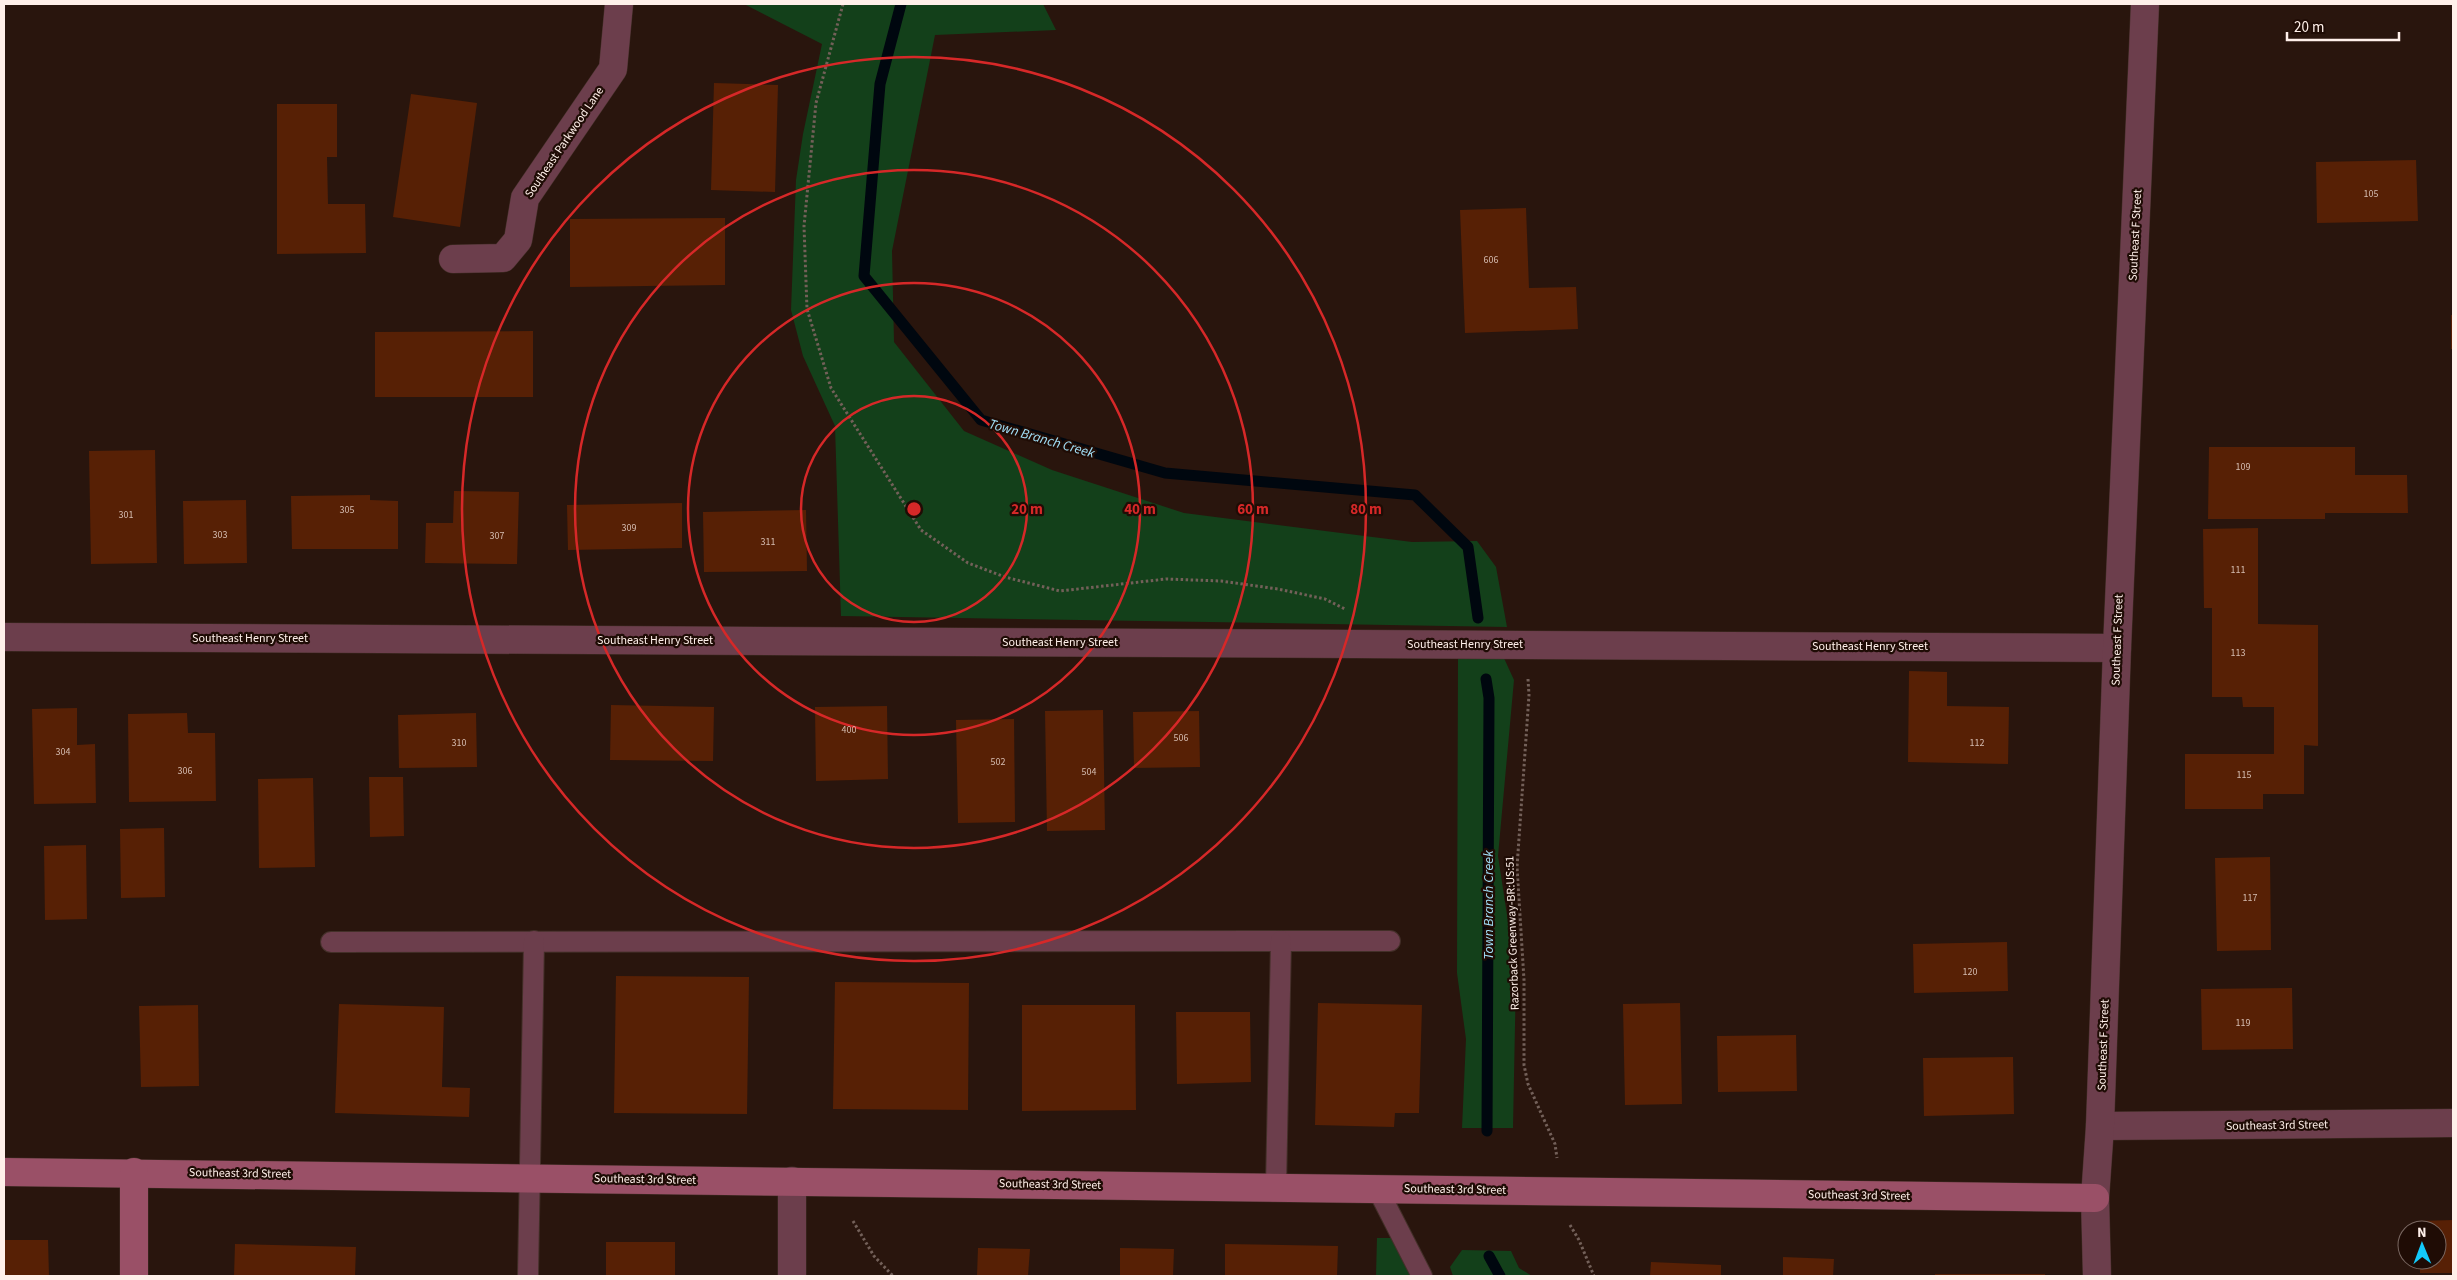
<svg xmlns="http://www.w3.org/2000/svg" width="2457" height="1280" viewBox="0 0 2457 1280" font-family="'Source Sans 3',sans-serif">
	<rect width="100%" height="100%" fill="#29150d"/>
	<!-- green -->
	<g fill="#13401a">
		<polygon points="744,4 1043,4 1056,30 935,35 892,251 894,342 964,431 1052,470 1184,513 1412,542 1477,541 1496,567 1507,627 841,616 835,426 803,356 791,310 796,180 803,134 822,44"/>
		<polygon points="1503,656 1514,680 1498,856 1516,974 1513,1128 1462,1128 1466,1039 1457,973 1458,657"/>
		<polygon points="1377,1238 1413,1238 1433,1276 1376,1276"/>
		<polygon points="1462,1250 1511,1251 1519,1268 1532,1276 1453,1276 1450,1267"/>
	</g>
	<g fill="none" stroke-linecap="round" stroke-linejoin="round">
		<!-- stream -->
		<g stroke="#00070f" stroke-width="11">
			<polyline points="901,4 880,84 864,276 981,420 1165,473 1415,495 1468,547 1478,618"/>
			<polyline points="1486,679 1489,698 1487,1131"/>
			<polyline points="1489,1256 1500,1276"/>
		</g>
	</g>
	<!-- building -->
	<g fill="#572005">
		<polygon points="714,83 778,85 775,192 711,190"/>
		<polygon points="411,94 477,103 460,227 393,217"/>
		<polygon points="277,104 337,104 337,157 327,157 328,204 365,204 366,253 277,254"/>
		<polygon points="2416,160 2418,221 2317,223 2316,162"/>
		<polygon points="1526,208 1529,288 1576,287 1578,329 1465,333 1460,210"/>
		<polygon points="725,218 725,285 570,287 570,219"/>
		<rect x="2451" y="315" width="2" height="34"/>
		<polygon points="533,331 533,397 375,397 375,332"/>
		<polygon points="2209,447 2355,447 2355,475 2407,475 2408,513 2325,513 2325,519 2208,519"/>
		<polygon points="155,450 157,563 91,564 89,451"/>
		<polygon points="454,491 519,492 517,564 425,563 426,523 453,523"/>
		<polygon points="370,495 370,500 398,501 398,549 292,549 291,496"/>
		<polygon points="246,500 247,563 184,564 183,501"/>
		<polygon points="682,503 682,548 568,550 567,505"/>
		<polygon points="806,510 807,571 704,572 703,512"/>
		<polygon points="2258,528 2258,624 2318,625 2318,746 2304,745 2304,794 2263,794 2263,809 2185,809 2185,754 2274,754 2274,707 2243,707 2242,697 2212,697 2212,608 2204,608 2203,529"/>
		<polygon points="1909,671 1947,672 1947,706 2009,707 2008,764 1908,762"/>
		<polygon points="611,705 714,707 713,761 610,760"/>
		<polygon points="887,706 888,779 816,781 815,707"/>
		<polygon points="77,708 77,745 95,744 96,803 34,804 32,709"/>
		<polygon points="1103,710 1105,830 1047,831 1045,711"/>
		<polygon points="1199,711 1200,767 1134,768 1133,712"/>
		<polygon points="187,713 188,733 215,733 216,801 129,802 128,714"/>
		<polygon points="476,713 477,767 399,768 398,715"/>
		<polygon points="1014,719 1015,822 958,823 956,720"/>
		<polygon points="369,777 403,777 404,836 370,837"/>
		<polygon points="313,778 315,867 259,868 258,779"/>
		<polygon points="164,828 165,897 121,898 120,829"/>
		<polygon points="86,845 87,919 45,920 44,846"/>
		<polygon points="2270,857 2271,950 2217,951 2215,858"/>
		<polygon points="2007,942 2008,991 1914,993 1913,944"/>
		<polygon points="616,976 749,977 747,1114 614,1113"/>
		<polygon points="835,982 969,983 968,1110 833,1109"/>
		<polygon points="2292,988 2293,1049 2202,1050 2201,989"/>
		<polygon points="1318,1003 1422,1005 1419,1113 1395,1113 1394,1127 1315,1125"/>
		<polygon points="1680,1003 1682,1104 1625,1105 1623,1004"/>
		<polygon points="339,1004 444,1007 442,1087 470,1088 469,1117 335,1113"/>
		<polygon points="198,1005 199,1086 141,1087 139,1006"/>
		<polygon points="1022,1005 1135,1005 1136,1110 1022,1111"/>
		<polygon points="1176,1012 1250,1012 1251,1082 1177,1084"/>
		<polygon points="1796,1035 1797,1091 1718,1092 1717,1036"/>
		<polygon points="2013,1057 2014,1114 1924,1116 1923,1058"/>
		<polygon points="2453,1220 2453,1273 2420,1273 2420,1260 2437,1260 2437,1230 2420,1230 2420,1221"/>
		<polygon points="4,1240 48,1240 49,1276 4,1276"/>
		<rect x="606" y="1242" width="69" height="34"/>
		<polygon points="235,1244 356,1247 355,1276 234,1276"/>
		<polygon points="1225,1244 1338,1246 1337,1276 1225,1276"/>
		<polygon points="978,1248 1030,1249 1028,1276 977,1276"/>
		<polygon points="1120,1248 1174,1249 1173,1276 1120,1276"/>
		<polygon points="1783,1257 1834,1259 1833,1276 1783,1276"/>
		<polygon points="1651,1262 1721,1265 1721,1276 1650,1276"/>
		<rect x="1935" y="1274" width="110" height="2"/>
	</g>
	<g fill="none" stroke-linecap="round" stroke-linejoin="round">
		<!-- lane casing -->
		<g stroke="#432f28" stroke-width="22">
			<g id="lane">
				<polyline points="331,942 1390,941"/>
				<polyline points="1276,1187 1281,941"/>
				<polyline points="1377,1188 1422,1276"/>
				<polyline points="528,1276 534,941"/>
			</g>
		</g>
		<!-- street casing -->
		<g stroke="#432f28" stroke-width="29">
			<g id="street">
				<polyline points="453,259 503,258 518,240 525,198 613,69 619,4"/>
				<polyline points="4,637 2117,648"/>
				<polyline points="2100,1126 2453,1123"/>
				<polyline points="792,1276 792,1181"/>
				<polyline points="2097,1276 2095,1198 2100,1126 2117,648 2145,4"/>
			</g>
		</g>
		<!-- secondary casing -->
		<g stroke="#432f28" stroke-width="29">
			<g id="secondary">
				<polyline points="4,1172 2095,1198"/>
				<polyline points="134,1276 134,1172"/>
			</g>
		</g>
		<!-- path -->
		<g stroke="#736059" stroke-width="3" stroke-dasharray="2.5 2.5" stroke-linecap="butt">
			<polyline points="843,4 816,103 804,226 807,309 831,388 921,530 968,563 1005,577 1060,591 1166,579 1221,581 1278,589 1325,599 1345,609"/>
			<polyline points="1528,679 1529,695 1517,867 1524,980 1524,1065 1528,1084 1555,1144 1557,1158"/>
			<polyline points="853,1221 874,1256 893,1276"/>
			<polyline points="1570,1225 1579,1240 1594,1276"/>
		</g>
		<!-- lane -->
		<use href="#lane" stroke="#6c3e4c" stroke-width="20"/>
		<!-- street -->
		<use href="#street" stroke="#6c3e4c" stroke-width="28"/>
		<!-- secondary -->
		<use href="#secondary" stroke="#9a5067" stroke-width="28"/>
	</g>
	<!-- distance rings -->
	<g fill="none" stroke="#d62828" stroke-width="2.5">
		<circle cx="914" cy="509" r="113"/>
		<circle cx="914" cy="509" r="226"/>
		<circle cx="914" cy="509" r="339"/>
		<circle cx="914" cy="509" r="452"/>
	</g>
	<g text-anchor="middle" stroke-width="4.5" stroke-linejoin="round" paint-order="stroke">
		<!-- number labels -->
		<g font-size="10" fill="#d5bcb1">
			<text x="2371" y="197">105</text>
			<text x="1491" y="263">606</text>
			<text x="2243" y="470">109</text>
			<text x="347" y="513">305</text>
			<text x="126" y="518">301</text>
			<text x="629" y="531">309</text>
			<text x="220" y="538">303</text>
			<text x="497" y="539">307</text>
			<text x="768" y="545">311</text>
			<text x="2238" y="573">111</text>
			<text x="2238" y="656">113</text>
			<text x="849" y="733">400</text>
			<text x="1181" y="741">506</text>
			<text x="459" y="746">310</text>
			<text x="1977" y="746">112</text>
			<text x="63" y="755">304</text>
			<text x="998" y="765">502</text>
			<text x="185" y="774">306</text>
			<text x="1089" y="775">504</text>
			<text x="2244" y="778">115</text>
			<text x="2250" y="901">117</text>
			<text x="1970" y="975">120</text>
			<text x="2243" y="1026">119</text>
		</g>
		<!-- street labels -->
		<g font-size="12" fill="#fff0ea" stroke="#1f0c05">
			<text transform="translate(564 142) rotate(-56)" y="4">Southeast Parkwood Lane</text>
			<text transform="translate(2135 235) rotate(-87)" y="4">Southeast F Street</text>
			<text x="250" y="642">Southeast Henry Street</text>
			<text x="655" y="644">Southeast Henry Street</text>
			<text transform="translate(2117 640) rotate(-88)" y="4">Southeast F Street</text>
			<text x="1060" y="646">Southeast Henry Street</text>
			<text x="1465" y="648">Southeast Henry Street</text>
			<text x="1870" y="650">Southeast Henry Street</text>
			<text transform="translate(1512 933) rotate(-92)" y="4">Razorback Greenway-BR:US:51</text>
			<text transform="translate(2103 1045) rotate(-88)" y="4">Southeast F Street</text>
			<text transform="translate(2277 1125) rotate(-1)" y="4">Southeast 3rd Street</text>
			<text transform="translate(240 1173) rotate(1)" y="4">Southeast 3rd Street</text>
			<text transform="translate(645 1179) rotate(1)" y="4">Southeast 3rd Street</text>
			<text transform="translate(1050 1184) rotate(1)" y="4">Southeast 3rd Street</text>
			<text transform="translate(1455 1189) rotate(1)" y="4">Southeast 3rd Street</text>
			<text transform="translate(1859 1195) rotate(1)" y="4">Southeast 3rd Street</text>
		</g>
		<!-- water labels -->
		<g font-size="14" font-style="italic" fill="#a2e0f8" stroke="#1f0c05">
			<text transform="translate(1042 438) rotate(16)" y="5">Town Branch Creek</text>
			<text transform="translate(1488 905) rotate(-90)" y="5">Town Branch Creek</text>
		</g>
	</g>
	<circle cx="914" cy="509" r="8" fill="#d62828" stroke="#1f0c05" stroke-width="2.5"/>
	<g font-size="15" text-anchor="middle" font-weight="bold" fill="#d62828" stroke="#1f0c05" stroke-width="4.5" stroke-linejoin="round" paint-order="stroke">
		<text x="1027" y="514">20 m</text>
		<text x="1140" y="514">40 m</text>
		<text x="1253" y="514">60 m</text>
		<text x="1366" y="514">80 m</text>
	</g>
	<!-- border -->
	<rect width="2457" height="1280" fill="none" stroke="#fff0ea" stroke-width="10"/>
	<!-- north arrow -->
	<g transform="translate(2422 1245) rotate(359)"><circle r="24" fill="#1f0c05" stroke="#796761"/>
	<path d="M0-4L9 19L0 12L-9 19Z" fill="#13cafb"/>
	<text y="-8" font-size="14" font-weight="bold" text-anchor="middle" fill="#fff0ea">N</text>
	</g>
	<!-- scale -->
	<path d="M2287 32v8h112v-8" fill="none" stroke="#fff0ea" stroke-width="2.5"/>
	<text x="2294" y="32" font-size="15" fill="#fff0ea" stroke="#1f0c05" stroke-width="4" paint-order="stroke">20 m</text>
</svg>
